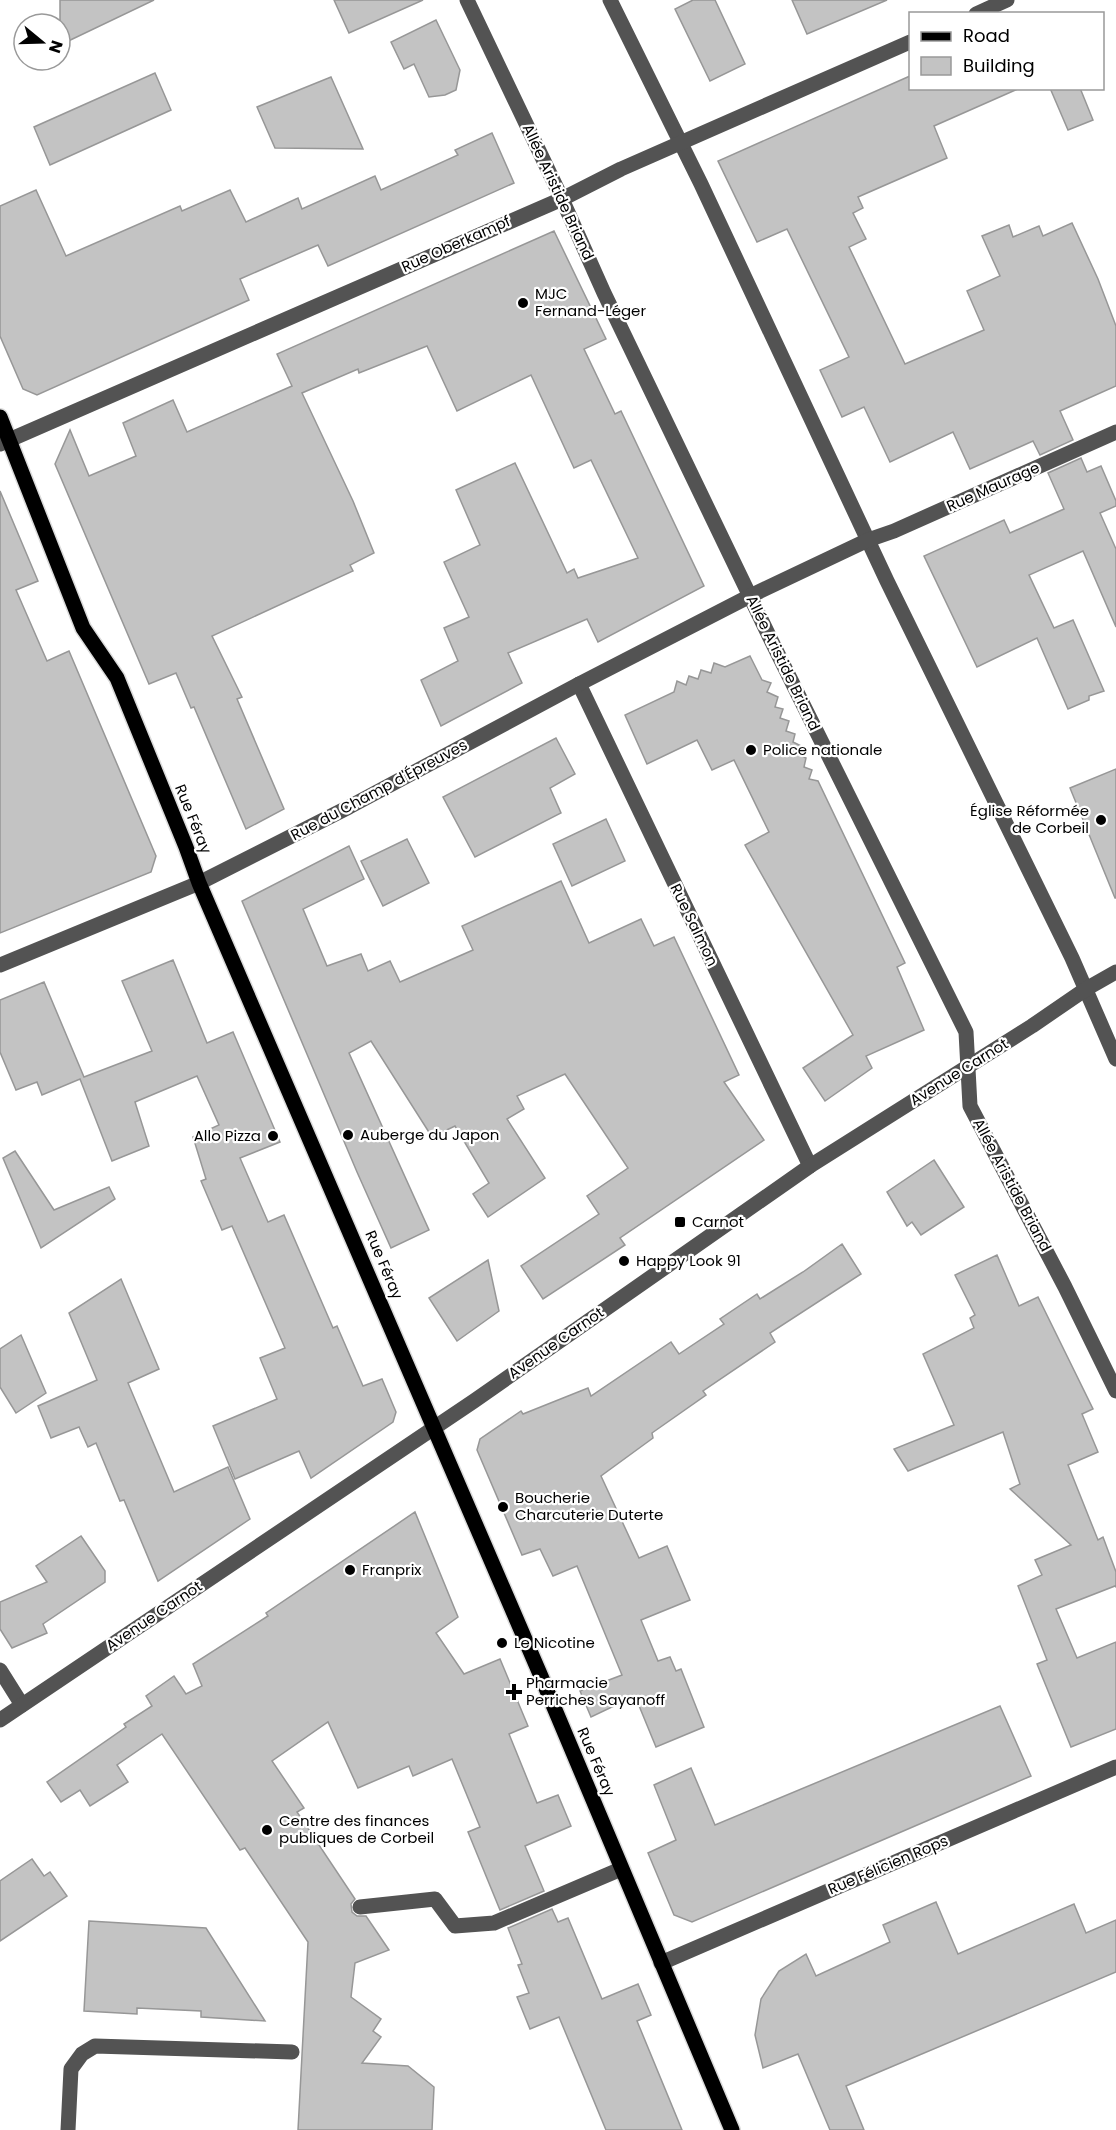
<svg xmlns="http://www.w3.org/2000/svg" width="1116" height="2130" viewBox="0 0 1116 2130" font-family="Poppins,sans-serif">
	<rect width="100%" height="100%" fill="#fff"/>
	<!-- building -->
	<g fill="#c3c3c3" stroke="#979797" stroke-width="1.5">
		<polygon points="60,0 154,0 60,45"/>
		<polygon points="334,0 423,0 349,33"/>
		<polygon points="693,0 715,0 745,64 710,81 675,9"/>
		<polygon points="792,0 887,0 807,34"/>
		<polygon points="436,20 460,70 456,90 445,95 429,97 414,64 404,69 391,42"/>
		<polygon points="155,73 171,110 50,165 34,127"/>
		<polygon points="910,76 910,88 1020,88 934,126 947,158 858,197 863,208 853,213 866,239 849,247 905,364 984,330 967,291 1000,276 982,236 1009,225 1013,237 1039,226 1043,236 1072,223 1098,279 1116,326 1116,386 1060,411 1073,440 1040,455 1033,441 970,469 953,432 890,462 864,407 842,417 820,370 849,357 787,229 757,242 718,161"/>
		<polygon points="331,77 363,149 275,148 257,107"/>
		<polygon points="1050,88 1080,88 1093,120 1068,130"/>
		<polygon points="492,133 514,183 328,266 318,245 240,279 249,300 37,395 23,389 0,336 0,206 36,190 66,256 180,206 182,211 230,190 246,222 298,198 302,209 375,176 381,190 458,155 455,150"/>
		<polygon points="554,231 606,339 584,349 615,414 621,411 704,586 598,642 587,619 508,653 522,683 441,726 421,680 458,661 444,628 469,617 444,562 480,545 456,490 515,463 567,573 574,569 578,578 638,558 591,460 574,468 531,375 457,411 427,346 359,373 358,369 302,393 353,501 374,553 350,565 353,571 212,636 242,697 237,699 284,809 246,829 194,707 191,708 176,673 149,684 55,464 70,430 89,476 136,456 123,423 173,400 187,432 292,386 277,354"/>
		<polygon points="1081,458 1087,472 1101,466 1116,501 1116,506 1100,513 1116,549 1116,627 1083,551 1029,575 1054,628 1073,620 1104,691 1089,696 1089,700 1068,709 1037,638 977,667 924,556 1004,520 1010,533 1064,509 1048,473"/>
		<polygon points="0,491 38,581 16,590 47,661 69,651 156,856 151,872 0,933"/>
		<polygon points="750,656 762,680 771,683 767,692 778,697 775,707 783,709 780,718 789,721 786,731 795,734 793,742 801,746 798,755 806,758 804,767 812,770 809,779 818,781 905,963 897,967 924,1030 866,1056 872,1068 825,1101 803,1068 853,1035 745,845 769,832 734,760 712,770 697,740 647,764 625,715 674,692 677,681 686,685 689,676 698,679 701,670 711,673 714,663 725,667"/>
		<polygon points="556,738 575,774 550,788 561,813 475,857 443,797"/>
		<polygon points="1116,769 1116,898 1115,898 1070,788"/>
		<polygon points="606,819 625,861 572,886 553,844"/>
		<polygon points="407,839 429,883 383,906 361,861"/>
		<polygon points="349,846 364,879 303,909 327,966 361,954 368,971 390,961 400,982 473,950 462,926 561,881 589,943 641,919 654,946 674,937 739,1075 724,1082 764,1140 620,1238 625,1245 543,1299 521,1266 599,1214 587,1196 628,1168 565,1074 517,1096 524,1109 507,1119 545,1178 488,1217 473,1194 489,1183 455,1126 432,1137 371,1041 349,1053 429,1230 391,1248 357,1172 242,901"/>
		<polygon points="173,960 207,1043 233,1032 280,1142 240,1158 268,1222 284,1215 333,1328 337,1326 363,1386 382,1379 396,1412 393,1422 311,1478 299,1451 235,1479 213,1426 277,1399 260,1358 285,1348 232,1226 222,1230 201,1181 206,1179 193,1137 219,1125 197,1076 135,1102 149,1146 112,1161 80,1079 42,1095 37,1082 16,1090 0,1052 0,1000 44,982 84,1077 152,1051 122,981"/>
		<polygon points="15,1151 54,1210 109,1187 115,1199 41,1248 3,1158"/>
		<polygon points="934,1160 964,1207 921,1235 912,1222 907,1226 887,1192"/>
		<polygon points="842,1244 861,1274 770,1333 775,1342 703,1391 706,1395 652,1433 653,1438 601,1476 639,1558 667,1546 690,1600 641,1620 658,1661 670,1657 676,1671 681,1669 704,1727 656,1747 635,1696 591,1717 580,1691 622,1675 577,1566 553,1576 540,1549 522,1555 477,1450 480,1439 521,1411 523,1414 588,1388 591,1396 671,1342 679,1354 724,1324 720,1319 757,1294 760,1299 803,1272"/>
		<polygon points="997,1255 1019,1306 1038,1297 1093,1409 1082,1414 1098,1452 1068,1465 1098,1540 1103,1537 1116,1572 1116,1587 1115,1586 1056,1609 1077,1658 1116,1642 1116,1729 1071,1747 1037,1664 1047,1660 1018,1586 1042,1575 1035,1560 1071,1545 1010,1489 1020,1484 1003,1432 908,1471 894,1449 954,1425 923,1354 974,1328 970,1318 975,1315 955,1275"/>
		<polygon points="488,1260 499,1311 457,1341 429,1298"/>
		<polygon points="121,1279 159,1369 128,1383 174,1492 228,1467 250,1519 158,1581 124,1500 120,1501 96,1443 88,1447 79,1427 51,1438 38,1406 97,1380 69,1313"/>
		<polygon points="21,1335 46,1393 16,1413 0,1387 0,1349"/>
		<polygon points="415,1512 458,1617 436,1633 464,1674 500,1659 528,1726 509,1734 537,1803 558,1795 571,1826 525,1846 544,1891 500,1910 468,1832 480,1827 452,1759 413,1776 409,1766 358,1788 328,1722 272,1761 304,1808 297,1812 355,1899 351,1904 352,1912 357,1916 366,1916 389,1950 355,1963 351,1997 381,2019 373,2031 381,2037 362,2063 408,2066 434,2087 432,2130 298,2130 308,1942 245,1848 240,1850 162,1734 117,1765 128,1782 90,1806 80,1790 61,1802 47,1782 126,1727 124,1724 152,1706 146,1696 174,1676 186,1694 202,1686 193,1664 268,1616 266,1613"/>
		<polygon points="81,1536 105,1571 105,1582 43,1624 47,1633 12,1648 0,1629 0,1602 47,1582 36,1566"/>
		<polygon points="1000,1706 1031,1776 692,1922 674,1915 648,1853 676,1840 654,1785 691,1768 715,1825"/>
		<polygon points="32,1859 44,1876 50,1872 67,1896 0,1941 0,1881"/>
		<polygon points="936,1902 958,1954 1074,1904 1086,1933 1116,1920 1116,1972 846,2086 864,2130 830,2130 798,2054 763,2068 755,2035 761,1999 779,1971 806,1954 816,1976 890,1942 883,1925"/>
		<polygon points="552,1909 558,1922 568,1918 602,1999 638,1984 651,2015 637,2021 682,2130 606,2130 559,2017 530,2029 517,1997 529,1993 518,1965 522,1964 508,1928"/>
		<polygon points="89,1921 206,1928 265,2021 201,2017 201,2011 137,2008 137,2014 84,2011"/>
	</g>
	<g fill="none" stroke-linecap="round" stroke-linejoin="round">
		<!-- major casing -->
		<g stroke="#dbdbdb" stroke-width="18">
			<polyline id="major" points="0,417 83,628 117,678 186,847 199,883 540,1674 732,2130"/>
		</g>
		<!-- minor -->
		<g stroke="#535353" stroke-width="15">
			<polyline points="467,0 562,199 604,293 772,642 966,1032 970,1106 1065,1287 1116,1391"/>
			<polyline points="610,0 701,184 887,581 1072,958 1116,1059"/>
			<polyline points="976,14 1007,0"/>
			<polyline points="0,444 562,199 621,169 910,42"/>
			<polyline points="579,684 810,1166"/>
			<polyline points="0,965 199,883 349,807 579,684 750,596 868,540 894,531 1116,432"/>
			<polyline points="0,1670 22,1705"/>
			<polyline points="0,1720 474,1401 810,1166 1032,1026 1086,989 1116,972"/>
			<polyline points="360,1907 435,1899 455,1926 494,1923 621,1869"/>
			<polyline points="661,1963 1116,1767"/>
			<polyline points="68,2130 71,2069 82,2054 95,2046 292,2052"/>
		</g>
		<!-- major -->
		<use href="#major" stroke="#000" stroke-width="15"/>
	</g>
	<!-- markers -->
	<g fill="#000" stroke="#fff" stroke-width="2">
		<circle cx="523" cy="303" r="6"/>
		<circle cx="751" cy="750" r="6"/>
		<circle cx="1101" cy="820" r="6"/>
		<circle cx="348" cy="1135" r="6"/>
		<circle cx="273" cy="1136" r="6"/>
		<rect x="674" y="1216" width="12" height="12" rx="3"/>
		<circle cx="624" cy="1261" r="6"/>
		<circle cx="503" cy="1507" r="6"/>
		<circle cx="350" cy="1570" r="6"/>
		<circle cx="502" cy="1643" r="6"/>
		<path d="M511 1683h6v6h6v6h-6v6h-6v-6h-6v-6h6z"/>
		<circle cx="267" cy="1830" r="6"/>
	</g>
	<g text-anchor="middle" stroke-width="4.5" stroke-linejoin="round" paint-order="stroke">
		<!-- street labels -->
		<g font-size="15" fill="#000" stroke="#fff">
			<text transform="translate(558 192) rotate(65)" y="5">Allée Aristide Briand</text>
			<text transform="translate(456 244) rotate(-24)" y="5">Rue Oberkampf</text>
			<text transform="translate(993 487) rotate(-24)" y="5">Rue Maurage</text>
			<text transform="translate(783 663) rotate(64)" y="5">Allée Aristide Briand</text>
			<text transform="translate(379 790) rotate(-28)" y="5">Rue du Champ d'Épreuves</text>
			<text transform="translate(193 819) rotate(68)" y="5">Rue Féray</text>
			<text transform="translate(694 925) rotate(64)" y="5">Rue Salmon</text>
			<text transform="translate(959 1072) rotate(-32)" y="5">Avenue Carnot</text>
			<text transform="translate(1012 1185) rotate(62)" y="5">Allée Aristide Briand</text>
			<text transform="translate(384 1265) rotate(67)" y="5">Rue Féray</text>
			<text transform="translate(556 1343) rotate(-35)" y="5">Avenue Carnot</text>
			<text transform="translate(154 1616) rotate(-34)" y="5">Avenue Carnot</text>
			<text transform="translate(596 1762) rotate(67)" y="5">Rue Féray</text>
			<text transform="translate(888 1865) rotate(-23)" y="5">Rue Félicien Rops</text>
		</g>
		<!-- poi labels -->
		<g font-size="15" fill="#000" stroke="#fff" text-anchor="start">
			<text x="535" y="299">MJC<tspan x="535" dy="17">Fernand-Léger</tspan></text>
			<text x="763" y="755">Police nationale</text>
			<text x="1089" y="816" text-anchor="end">Église Réformée<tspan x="1089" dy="17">de Corbeil</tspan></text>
			<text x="360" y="1140">Auberge du Japon</text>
			<text x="261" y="1141" text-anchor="end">Allo Pizza</text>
			<text x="692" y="1227">Carnot</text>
			<text x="636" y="1266">Happy Look 91</text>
			<text x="515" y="1503">Boucherie<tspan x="515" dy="17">Charcuterie Duterte</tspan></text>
			<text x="362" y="1575">Franprix</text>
			<text x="514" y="1648">Le Nicotine</text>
			<text x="526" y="1688">Pharmacie<tspan x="526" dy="17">Perriches Sayanoff</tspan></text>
			<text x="279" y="1826">Centre des finances<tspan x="279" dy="17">publiques de Corbeil</tspan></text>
		</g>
	</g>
	<!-- legend -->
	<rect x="909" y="12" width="195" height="78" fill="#ffffff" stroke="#999999" stroke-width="1.5"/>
	<rect x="921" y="32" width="30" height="9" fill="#000000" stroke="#999999" stroke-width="1.5"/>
	<text x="963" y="42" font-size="18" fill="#000000">Road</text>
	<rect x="921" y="57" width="30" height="18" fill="#c3c3c3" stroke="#999999" stroke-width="1.5"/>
	<text x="963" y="72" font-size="18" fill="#000000">Building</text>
	<!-- north arrow -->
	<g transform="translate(42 42) rotate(109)"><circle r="28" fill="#ffffff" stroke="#999999" stroke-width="1.5"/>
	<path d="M0-4.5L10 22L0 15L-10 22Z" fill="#000000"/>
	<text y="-9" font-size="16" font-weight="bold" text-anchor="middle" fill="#000000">N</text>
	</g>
</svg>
